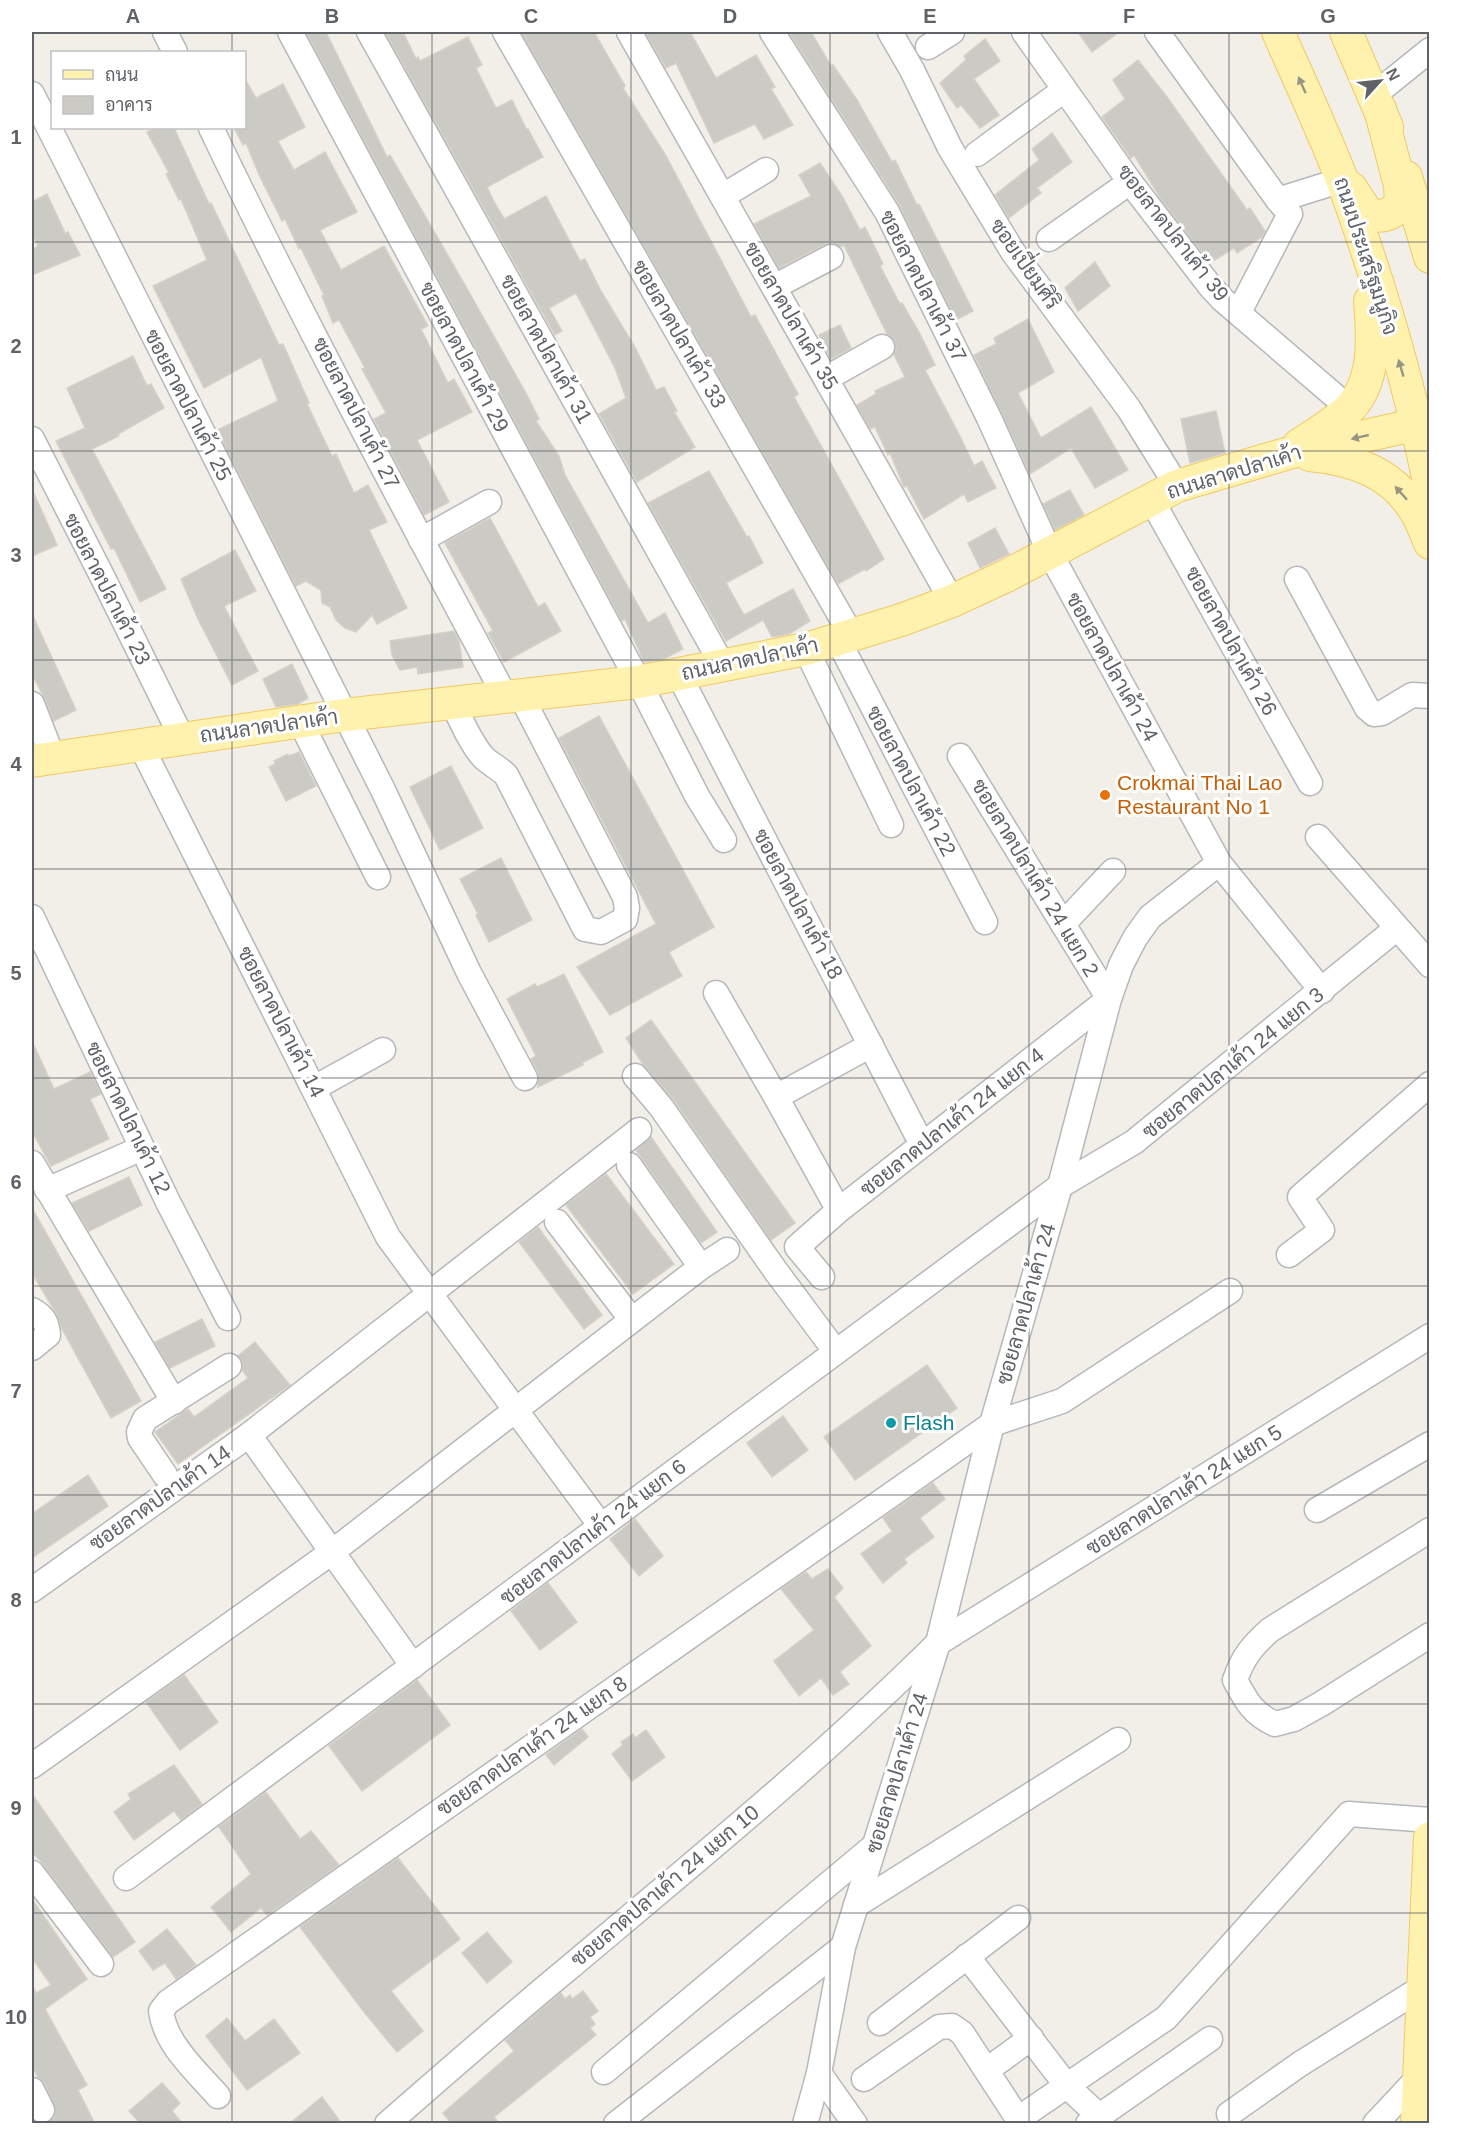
<svg xmlns="http://www.w3.org/2000/svg" width="1461" height="2155" viewBox="0 0 1461 2155" font-family="Arial,Sarabun,sans-serif">
	<rect width="100%" height="100%" fill="#f1efe8"/>
	<!-- building -->
	<g fill="#cccac5" stroke="#d6d1c6" stroke-width="1.5">
		<polygon points="306,32 326,32 387,157 390,155 465,285 527,395 539,419 536,421 559,456 565,475 648,623 665,613 683,649 664,659 644,662 625,619 622,621"/>
		<polygon points="385,32 403,32 416,59 418,57 420,61 468,37 482,65 476,68 496,108 512,100 527,130 528,129 543,157 487,187 493,200 504,219 546,196 580,261 585,259 601,291 636,349 656,390 664,387 677,411 674,412 695,447 637,482 599,414 626,398 615,368 576,293 549,308 562,331 555,335"/>
		<polygon points="521,32 594,32 625,86 623,88 666,156 751,317 755,315 798,394 794,397 884,559 866,571 865,569 838,584"/>
		<polygon points="645,32 690,32 716,78 756,55 775,87 771,89 793,125 764,139 755,124 714,143 676,63 666,68"/>
		<polygon points="789,32 811,32 831,66 833,65 857,100 892,162 895,160 917,205 919,204 973,311 956,320 899,204"/>
		<polygon points="1078,32 1119,32 1092,52"/>
		<polygon points="985,39 1000,61 974,79 999,115 980,128 961,105 957,108 940,83 966,60 964,56"/>
		<polygon points="1138,60 1167,97 1247,210 1250,208 1265,231 1262,237 1237,253 1234,248 1210,263 1161,199 1134,155 1131,158 1102,117 1125,99 1113,80"/>
		<polygon points="244,77 256,98 283,84 305,127 278,141 294,170 325,152 357,212 320,230 341,270 384,246 428,326 421,329 448,383 454,379 472,412 417,440 449,502 424,515 374,419 386,413 362,369 365,368 339,320 333,323 322,296 324,295 301,248 299,249 285,219 282,221 260,177 246,143 243,145 234,128 244,128"/>
		<polygon points="156,128 174,128 209,204 211,203 279,345 283,344 309,403 307,404 332,456 336,454 354,493 368,485 387,522 369,530 407,608 377,624 372,615 356,632 345,628 336,620 330,607 322,603 321,590 306,581 296,586 217,430 278,401 261,357 204,388 153,286 207,260 181,199 179,200 166,174 169,173 147,132"/>
		<polygon points="1052,133 1072,162 1037,188 1041,193 1009,218 995,195 1039,160 1032,149"/>
		<polygon points="820,163 842,196 860,230 865,227 883,264 880,266 900,304 902,303 919,332 935,365 925,370 961,438 974,466 982,461 996,488 968,502 964,494 924,519 907,486 904,487 890,453 888,455 875,427 870,429 857,405 876,394 875,391 905,377 894,355 896,348 895,341 887,334 844,245 840,247 832,243 825,244 779,268 754,224 811,196 799,175"/>
		<polygon points="47,194 65,233 68,232 80,255 32,275 32,250 38,246 32,233 32,202"/>
		<polygon points="1095,262 1110,286 1078,311 1065,288"/>
		<polygon points="1028,319 1054,372 1018,393 1041,438 1091,407 1128,470 1095,488 1071,448 1030,474 974,355 996,344 994,338"/>
		<polygon points="840,325 851,348 831,359 819,335"/>
		<polygon points="133,356 147,386 151,384 164,408 118,434 119,436 92,449 166,589 140,602 114,548 111,549 56,441 85,428 67,388"/>
		<polygon points="1216,411 1225,453 1190,463 1181,419"/>
		<polygon points="709,471 747,537 749,536 763,563 726,583 744,615 793,589 810,621 789,634 772,637 763,620 726,641 648,503"/>
		<polygon points="32,489 57,545 32,556"/>
		<polygon points="1070,490 1084,515 1055,530 1043,504"/>
		<polygon points="490,518 538,607 545,603 561,631 504,662 488,633 493,631 445,543"/>
		<polygon points="995,528 1009,554 980,568 968,543"/>
		<polygon points="235,550 256,591 224,606 258,671 232,685 198,619 181,579"/>
		<polygon points="32,614 76,710 54,721 45,699 32,674"/>
		<polygon points="454,631 459,641 463,667 418,674 417,667 400,670 392,655 390,641"/>
		<polygon points="292,664 308,698 298,704 276,707 263,679"/>
		<polygon points="599,716 714,927 669,952 682,976 610,1015 577,967 656,924 559,738"/>
		<polygon points="299,752 316,786 286,801 269,767 275,764 274,761 288,754 289,756"/>
		<polygon points="451,766 483,828 440,850 410,787"/>
		<polygon points="501,858 532,920 489,942 476,915 478,914 460,879"/>
		<polygon points="564,974 603,1052 582,1063 583,1065 538,1087 538,1072 531,1059 536,1056 507,999 535,984 537,987"/>
		<polygon points="651,1020 795,1223 771,1240 673,1099 644,1066 626,1038"/>
		<polygon points="32,1041 54,1089 90,1072 101,1094 90,1099 109,1139 51,1166 32,1131"/>
		<polygon points="651,1137 717,1232 701,1243 636,1150"/>
		<polygon points="606,1174 674,1264 633,1294 566,1205"/>
		<polygon points="129,1177 142,1205 89,1231 72,1203"/>
		<polygon points="32,1208 141,1401 111,1418 62,1329 56,1313 32,1273"/>
		<polygon points="538,1227 602,1315 584,1329 519,1242"/>
		<polygon points="202,1319 215,1346 170,1368 155,1342"/>
		<polygon points="255,1342 290,1385 178,1464 155,1432 188,1409 194,1417 248,1378 242,1370 243,1365 238,1356"/>
		<polygon points="927,1365 957,1408 855,1480 824,1437"/>
		<polygon points="783,1416 808,1450 772,1477 747,1443"/>
		<polygon points="88,1475 108,1506 32,1558 32,1514"/>
		<polygon points="933,1483 945,1499 920,1518 934,1537 904,1559 907,1563 883,1583 861,1554 892,1531 883,1518"/>
		<polygon points="635,1519 663,1556 639,1576 610,1539"/>
		<polygon points="828,1569 843,1588 834,1597 871,1646 840,1672 849,1684 833,1695 821,1678 799,1696 774,1661 814,1630 781,1589 806,1572 812,1579"/>
		<polygon points="548,1583 577,1622 540,1650 511,1611"/>
		<polygon points="184,1675 218,1722 180,1750 146,1702"/>
		<polygon points="417,1680 450,1725 362,1791 329,1746"/>
		<polygon points="582,1729 588,1737 554,1765 546,1755"/>
		<polygon points="646,1730 665,1757 632,1781 612,1754 623,1745 621,1742 633,1734 635,1738"/>
		<polygon points="174,1765 202,1804 181,1820 174,1811 134,1840 114,1812 131,1799 128,1794"/>
		<polygon points="266,1792 300,1839 311,1831 339,1865 267,1915 261,1908 231,1932 211,1907 251,1874 219,1827"/>
		<polygon points="32,1794 135,1942 113,1957 43,1864 32,1852"/>
		<polygon points="398,1858 460,1939 391,1991 423,2031 397,2052 364,2012 300,1927"/>
		<polygon points="32,1899 87,1979 45,2009 87,2085 78,2090 95,2124 45,2124 54,2118 56,2110 45,2084 38,2078 32,2065 32,1985 36,1993 51,1985 32,1958"/>
		<polygon points="167,1929 196,1965 176,1979 165,1963 153,1970 139,1951"/>
		<polygon points="487,1932 512,1962 487,1983 462,1953"/>
		<polygon points="583,1991 598,2011 590,2017 595,2024 590,2028 596,2035 494,2117 500,2124 452,2124 443,2113 514,2051 505,2040 561,1993 565,1999 570,1995 572,1999"/>
		<polygon points="227,2018 245,2041 274,2019 300,2053 247,2090 206,2036"/>
		<polygon points="162,2083 180,2103 172,2111 183,2124 141,2124 129,2111"/>
		<polygon points="322,2097 342,2124 289,2124"/>
	</g>
	<g fill="none" stroke-linecap="round" stroke-linejoin="round">
		<!-- minor casing -->
		<g stroke="#b5b8bc" stroke-width="27">
			<g id="minor">
				<polyline points="165,32 175,52"/>
				<polyline points="290,32 643,690 697,796 724,840"/>
				<polyline points="369,32 723,666"/>
				<polyline points="505,32 852,636"/>
				<polyline points="629,32 952,601"/>
				<polyline points="772,32 887,212 989,418 1050,553 1219,863 1150,917 1135,938 1121,965 1109,999 1060,1186 992,1424 938,1643 843,1947 819,2073 805,2124"/>
				<polyline points="890,32 912,70 950,148 1013,252 1129,409 1177,486"/>
				<polyline points="1024,32 1130,182 1210,286 1223,300 1350,409"/>
				<polyline points="1157,32 1278,200 1342,180"/>
				<polyline points="928,47 952,32"/>
				<polyline points="32,94 383,790 469,973 525,1078"/>
				<polyline points="1374,95 1430,50"/>
				<path d="M211,128C303,320 404,508 505,696"/>
				<polyline points="977,154 1064,90"/>
				<polyline points="723,196 766,170"/>
				<polyline points="1049,239 1130,182"/>
				<polyline points="774,287 831,257"/>
				<polyline points="1239,312 1290,214 1278,200"/>
				<polyline points="827,378 882,347"/>
				<polyline points="32,439 102,576 182,738"/>
				<polyline points="1151,499 1310,783"/>
				<polyline points="421,540 489,502"/>
				<polyline points="1297,579 1367,708 1374,714 1382,713 1412,695 1430,696"/>
				<polyline points="838,640 985,922"/>
				<polyline points="806,649 891,825"/>
				<polyline points="679,675 916,1133"/>
				<path d="M452,702C461,720 470,742 483,757C490,764 499,768 506,775L585,929L601,932L625,919L627,908L625,897L520,694"/>
				<polyline points="32,704 53,758"/>
				<polyline points="300,721 378,877"/>
				<polyline points="140,744 388,1237 601,1526"/>
				<polyline points="1318,837 1430,965"/>
				<polyline points="1219,863 1322,991"/>
				<polyline points="32,917 168,1202 228,1318"/>
				<polyline points="1063,924 1113,871"/>
				<polyline points="716,993 776,1097 871,1045"/>
				<polyline points="635,1076 661,1107 775,1270 836,1352"/>
				<polyline points="314,1088 383,1050"/>
				<polyline points="776,1097 833,1200"/>
				<polyline points="32,1163 174,1402"/>
				<polyline points="629,1165 701,1267"/>
				<polyline points="47,1190 142,1148"/>
				<polyline points="557,1222 632,1320"/>
				<polyline points="1289,1255 1322,1230 1300,1197 1430,1084"/>
				<polyline points="822,1277 797,1247 839,1210 1109,999 960,756"/>
				<path d="M32,1310C43,1316 47,1322 48,1335L32,1348"/>
				<polyline points="249,1435 413,1666"/>
				<polyline points="165,1475 140,1438 139,1432 145,1419 229,1366"/>
				<polyline points="1317,1510 1430,1444"/>
				<path d="M1430,1530L1270,1630C1252,1646 1243,1657 1235,1680C1246,1701 1253,1714 1275,1724L1294,1719L1321,1704L1430,1635"/>
				<polyline points="32,1590 249,1435 639,1130"/>
				<polyline points="32,1766 332,1552 632,1320 701,1267 727,1250"/>
				<polyline points="32,1873 101,1964"/>
				<polyline points="126,1878 1060,1186 1134,1142 1397,928"/>
				<polyline points="856,1905 1118,1740"/>
				<polyline points="967,1956 1067,2086 1099,2116"/>
				<polyline points="880,2023 1018,1918"/>
				<polyline points="987,2070 1031,2038"/>
				<polyline points="604,2072 874,1846"/>
				<polyline points="819,2073 855,2124"/>
				<polyline points="864,2079 939,2027 952,2026 962,2033 1018,2119 1166,2018 1349,1814 1430,1820"/>
				<polyline points="32,2090 42,2110"/>
				<path d="M218,2096C197,2072 165,2044 161,2011L168,2002L992,1424L1062,1401L1230,1291"/>
				<polyline points="1229,2114 1300,2064 1423,1987"/>
				<path d="M387,2124C448,2071 508,2018 570,1967C695,1862 822,1758 938,1643L1430,1336"/>
				<polyline points="616,2124 843,1947"/>
				<polyline points="1088,2124 1210,2039"/>
				<polyline points="1375,2124 1419,2077"/>
			</g>
		</g>
		<!-- major casing -->
		<g stroke="#f2c960" stroke-width="34">
			<g id="major">
				<path d="M1278,32C1300,81 1323,131 1343,182C1379,281 1410,384 1430,488"/>
				<polyline points="1346,32 1387,127"/>
				<polyline points="1406,177 1430,257"/>
				<path d="M1351,188L1368,214C1382,218 1393,215 1401,203L1400,185L1380,109"/>
				<path d="M1299,445C1315,434 1335,423 1349,409C1376,382 1373,337 1370,301"/>
				<path d="M1310,455C1352,459 1391,472 1414,509C1421,519 1425,532 1430,543"/>
				<polyline points="32,761 345,715 638,682 806,649 901,620 952,601 1006,576 1177,486 1289,453 1418,424 1430,417"/>
				<polyline points="1417,2124 1430,1838"/>
			</g>
		</g>
		<!-- minor -->
		<use href="#minor" stroke="#fff" stroke-width="24"/>
		<!-- major -->
		<use href="#major" stroke="#fff2af" stroke-width="32"/>
	</g>
	<!-- one-way arrows -->
	<defs><path id="oneway-solid" d="M-6-.8H1V-3.2L6.5 0L1 3.2V.8H-6Z" transform="scale(1.5)"/></defs>
	<g fill="#979581">
		<use href="#oneway-solid" transform="translate(1302 85) rotate(-114)"/>
		<use href="#oneway-solid" transform="translate(1401 368) rotate(-106)"/>
		<use href="#oneway-solid" transform="translate(1360 437) rotate(167)"/>
		<use href="#oneway-solid" transform="translate(1401 493) rotate(-132)"/>
	</g>
	<!-- grid -->
	<path fill="none" stroke="#5f6368" stroke-width="1.5" stroke-opacity="0.55" d="M232,32V52M432,32V2124M631,32V2124M830,32V2124M1029,32V2124M1229,32V2124M232,128V2124M32,242H1430M32,451H1430M32,660H1430M32,869H1430M32,1078H1430M32,1286H1430M32,1495H1430M32,1704H1430M32,1913H1430"/>
	<!-- markers -->
	<circle fill="#e8710a" stroke="#fff" stroke-width="2" cx="1105" cy="795" r="6"/>
	<circle fill="#0f9aa8" stroke="#fff" stroke-width="2" cx="891" cy="1423" r="6"/>
	<g text-anchor="middle" stroke-width="6" stroke-linejoin="round" paint-order="stroke">
		<!-- street labels -->
		<g font-size="21" fill="#5f6368" stroke="#fff">
			<text transform="translate(1173 233) rotate(52)" y="7">ซอยลาดปลาเค้า 39</text>
			<text transform="translate(1366 256) rotate(72)" y="7">ถนนประเสริฐมนูกิจ</text>
			<text transform="translate(1025 264) rotate(55)" y="7">ซอยเปี่ยมศิริ</text>
			<text transform="translate(923 286) rotate(63)" y="7">ซอยลาดปลาเค้า 37</text>
			<text transform="translate(791 316) rotate(60)" y="7">ซอยลาดปลาเค้า 35</text>
			<text transform="translate(679 334) rotate(60)" y="7">ซอยลาดปลาเค้า 33</text>
			<text transform="translate(546 349) rotate(61)" y="7">ซอยลาดปลาเค้า 31</text>
			<text transform="translate(464 357) rotate(62)" y="7">ซอยลาดปลาเค้า 29</text>
			<text transform="translate(188 405) rotate(63)" y="7">ซอยลาดปลาเค้า 25</text>
			<text transform="translate(356 413) rotate(63)" y="7">ซอยลาดปลาเค้า 27</text>
			<text transform="translate(1234 472) rotate(-17)" y="7">ถนนลาดปลาเค้า</text>
			<text transform="translate(107 589) rotate(63)" y="7">ซอยลาดปลาเค้า 23</text>
			<text transform="translate(1231 641) rotate(61)" y="7">ซอยลาดปลาเค้า 26</text>
			<text transform="translate(750 659) rotate(-12)" y="7">ถนนลาดปลาเค้า</text>
			<text transform="translate(1112 667) rotate(61)" y="7">ซอยลาดปลาเค้า 24</text>
			<text transform="translate(269 726) rotate(-8)" y="7">ถนนลาดปลาเค้า</text>
			<text transform="translate(911 781) rotate(62)" y="7">ซอยลาดปลาเค้า 22</text>
			<text transform="translate(1035 878) rotate(59)" y="7">ซอยลาดปลาเค้า 24 แยก 2</text>
			<text transform="translate(798 904) rotate(62)" y="7">ซอยลาดปลาเค้า 18</text>
			<text transform="translate(281 1022) rotate(63)" y="7">ซอยลาดปลาเค้า 14</text>
			<text transform="translate(1233 1063) rotate(-39)" y="7">ซอยลาดปลาเค้า 24 แยก 3</text>
			<text transform="translate(128 1118) rotate(64)" y="7">ซอยลาดปลาเค้า 12</text>
			<text transform="translate(952 1122) rotate(-38)" y="7">ซอยลาดปลาเค้า 24 แยก 4</text>
			<text transform="translate(1026 1304) rotate(-74)" y="7">ซอยลาดปลาเค้า 24</text>
			<text transform="translate(1184 1490) rotate(-32)" y="7">ซอยลาดปลาเค้า 24 แยก 5</text>
			<text transform="translate(160 1498) rotate(-35)" y="7">ซอยลาดปลาเค้า 14</text>
			<text transform="translate(593 1532) rotate(-37)" y="7">ซอยลาดปลาเค้า 24 แยก 6</text>
			<text transform="translate(532 1746) rotate(-35)" y="7">ซอยลาดปลาเค้า 24 แยก 8</text>
			<text transform="translate(897 1773) rotate(-73)" y="7">ซอยลาดปลาเค้า 24</text>
			<text transform="translate(665 1886) rotate(-40)" y="7">ซอยลาดปลาเค้า 24 แยก 10</text>
		</g>
		<!-- food labels -->
		<g font-size="21" fill="#c56008" stroke="#fff" text-anchor="start">
			<text x="1117" y="790">Crokmai Thai Lao<tspan x="1117" dy="24">Restaurant No 1</tspan></text>
		</g>
		<!-- culture labels -->
		<g font-size="21" fill="#0d838f" stroke="#fff" text-anchor="start">
			<text x="903" y="1430">Flash</text>
		</g>
	</g>
	<!-- border -->
	<rect width="1461" height="2155" fill="none" stroke="#ffffff" stroke-width="66"/>
	<!-- legend -->
	<rect x="51" y="51" width="195" height="78" fill="#ffffff" stroke="#bfc1c3" stroke-width="1.5"/>
	<rect x="63" y="70" width="30" height="9" fill="#fff2af" stroke="#bfc1c3" stroke-width="1.5"/>
	<text x="105" y="81" font-size="18" fill="#5f6368">ถนน</text>
	<rect x="63" y="96" width="30" height="18" fill="#cccac5" stroke="#bfc1c3" stroke-width="1.5"/>
	<text x="105" y="111" font-size="18" fill="#5f6368">อาคาร</text>
	<!-- north arrow -->
	<g transform="translate(1380 81) rotate(63)" stroke="#ffffff" stroke-width="4.5" paint-order="stroke">
	<path d="M0-4.5L10 22L0 15L-10 22Z" fill="#5f6368"/>
	<text y="-9" font-size="16" font-weight="bold" text-anchor="middle" fill="#5f6368">N</text>
	</g>
	<rect x="33" y="33" width="1395" height="2089" fill="none" stroke="#5f6368" stroke-width="2"/>
	<g font-size="20" text-anchor="middle" font-weight="bold" fill="#5f6368">
		<text x="133" y="23">A</text>
		<text x="332" y="23">B</text>
		<text x="531" y="23">C</text>
		<text x="730" y="23">D</text>
		<text x="930" y="23">E</text>
		<text x="1129" y="23">F</text>
		<text x="1328" y="23">G</text>
		<text x="16" y="144">1</text>
		<text x="16" y="353">2</text>
		<text x="16" y="562">3</text>
		<text x="16" y="771">4</text>
		<text x="16" y="980">5</text>
		<text x="16" y="1189">6</text>
		<text x="16" y="1398">7</text>
		<text x="16" y="1607">8</text>
		<text x="16" y="1815">9</text>
		<text x="16" y="2024">10</text>
	</g>
</svg>
